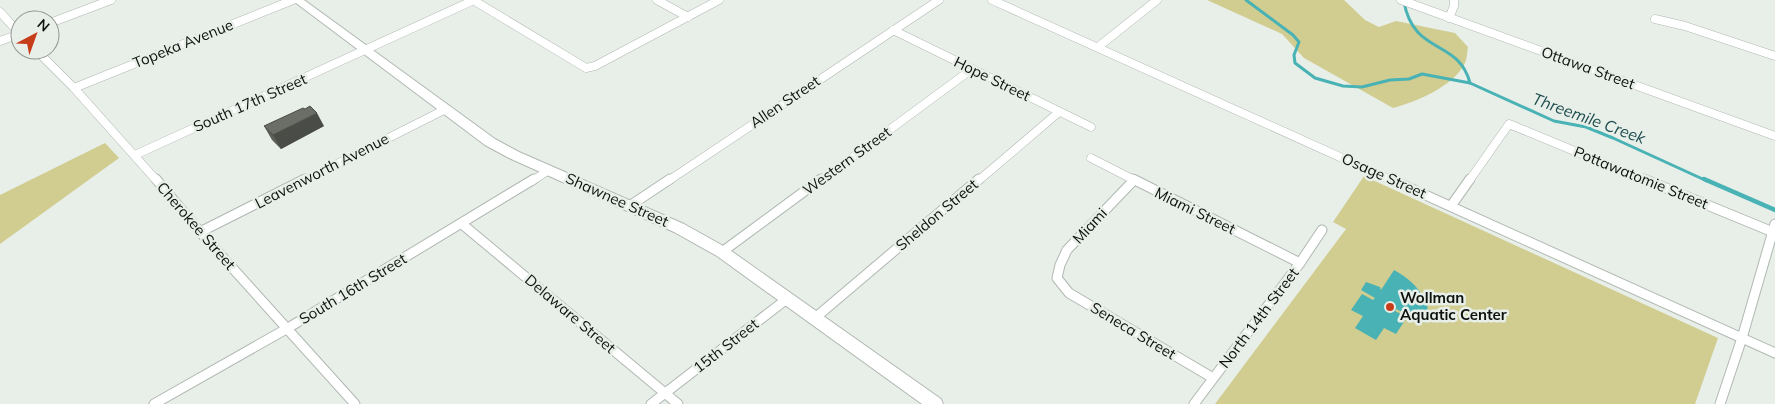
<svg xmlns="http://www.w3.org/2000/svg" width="1775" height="404" viewBox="0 0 1775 404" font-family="Mulish,sans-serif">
	<rect width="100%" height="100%" fill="#e8efe9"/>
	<!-- green -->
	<g fill="#d1cd91">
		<path d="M1207,0H1344L1365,20L1379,27L1396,21L1455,33L1468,47C1467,52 1467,59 1465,63C1454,86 1416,102 1393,108L1304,58L1282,34Z"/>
		<polygon points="105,143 119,158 0,244 0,195"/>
		<polygon points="1364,176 1718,338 1695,404 1215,404 1346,229 1333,222"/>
	</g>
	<!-- water -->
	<path fill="#49b2b5" d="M1394,270C1407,277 1418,286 1425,300H1413L1414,302L1427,303L1428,314L1425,323L1396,309L1395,311L1407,317L1396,334L1384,328L1376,340L1355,328L1363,316L1351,310L1362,294L1373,300L1375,298L1361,290L1366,282L1380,287L1381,290Z"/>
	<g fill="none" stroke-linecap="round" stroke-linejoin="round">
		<!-- stream-far1 -->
		<g stroke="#49b2b5" stroke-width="3">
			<polyline points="1246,0 1293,35 1299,42 1294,55 1295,63 1315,78 1343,86 1362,87 1390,80 1409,79 1422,74 1470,83"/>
			<path d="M1404,2C1414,56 1458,38 1470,83L1554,121L1586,127L1613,138L1707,181"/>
		</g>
		<!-- stream -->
		<polyline stroke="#49b2b5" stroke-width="4.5" points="1704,179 1775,210"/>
		<!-- street-far1 casing -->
		<g stroke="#b0b8b2" stroke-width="9">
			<g id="street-far1">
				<polyline points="473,0 586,68 595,66 719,0"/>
				<polyline points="657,0 688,17"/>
				<polyline points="992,0 1393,181"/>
				<polyline points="1401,0 1775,136"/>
				<polyline points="0,12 20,34"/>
				<polyline points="1449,18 1454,6 1454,0"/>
				<polyline points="1655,19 1685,26 1775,56"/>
				<polyline points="50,23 111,0"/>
				<polyline points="893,30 1091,127"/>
				<polyline points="0,41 20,34"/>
				<polyline points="1098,47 1157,0"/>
				<polyline points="36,50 74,88 157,181"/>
				<polyline points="74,88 293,0"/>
				<polyline points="135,155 474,0"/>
				<polyline points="1091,158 1136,181"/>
				<polyline points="303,181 444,110"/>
				<polyline points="532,181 549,170"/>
				<polyline points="668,181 939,0"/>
				<polyline points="820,181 972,69"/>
				<polyline points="978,181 1059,112"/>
				<polyline points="1469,181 1509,124 1647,181"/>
			</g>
		</g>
		<!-- street casing -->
		<g stroke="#b0b8b2" stroke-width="11">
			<g id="street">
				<polyline points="156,179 200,232 355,404"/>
				<polyline points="1133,179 1300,263"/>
				<polyline points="1390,179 1775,353"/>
				<polyline points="1644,179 1773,232"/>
				<polyline points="1133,181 1067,250 1060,265 1057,278 1069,293 1213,378"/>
				<polyline points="631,205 670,179"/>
				<polyline points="1451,206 1470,179"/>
				<polyline points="462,224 678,404"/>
				<polyline points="200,232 305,179"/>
				<polyline points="722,252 821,179"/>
				<polyline points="815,318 979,179"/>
				<polyline points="154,404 288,328 534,179"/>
				<polyline points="651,404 788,298"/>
				<polyline points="1194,404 1300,263 1322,230"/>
				<polyline points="1720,404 1742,338 1775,224"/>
			</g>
		</g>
		<!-- secondary casing -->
		<g stroke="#b0b8b2" stroke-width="2">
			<polygon id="secondary" points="292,0 304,0 495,139 519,152 684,224 727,248 941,399 943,404 922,404 717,256 674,232 509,158 485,145"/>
		</g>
		<!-- street-far1 -->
		<use href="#street-far1" stroke="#fff" stroke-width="8"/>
		<!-- street -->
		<use href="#street" stroke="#fff" stroke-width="9"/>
		<!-- secondary -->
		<use href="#secondary" fill="#fff" fill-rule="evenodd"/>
	</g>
	<!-- wall -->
	<polygon fill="#5b5f58" points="264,126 324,126 281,149 272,140"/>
	<!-- shaded-wall -->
	<polygon fill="#4a4d47" points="317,113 324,126 281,149 273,135"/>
	<!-- building -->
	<polygon fill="#6a6e66" stroke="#4a4d47" points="310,106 317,113 273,135 264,126 303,108 305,109"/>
	<!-- markers -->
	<circle fill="#c73d1a" stroke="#e8efe9" stroke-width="2" cx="1390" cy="307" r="5"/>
	<g text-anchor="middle" stroke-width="5" stroke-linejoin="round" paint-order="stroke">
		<!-- street labels -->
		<g font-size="15" fill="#0f110f" stroke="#e8efe9">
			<text transform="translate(183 44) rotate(-22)" y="5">Topeka Avenue</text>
			<text transform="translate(1588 68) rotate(20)" y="5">Ottawa Street</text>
			<text transform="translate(992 79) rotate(26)" y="5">Hope Street</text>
			<text transform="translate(785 102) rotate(-34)" y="5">Allen Street</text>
			<text transform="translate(250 103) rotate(-24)" y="5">South 17th Street</text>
			<text transform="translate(847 161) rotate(-36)" y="5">Western Street</text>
			<text transform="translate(322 171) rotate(-27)" y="5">Leavenworth Avenue</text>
			<text transform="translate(1384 176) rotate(24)" y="5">Osage Street</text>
			<text transform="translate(1641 178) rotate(22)" y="5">Pottawatomie Street</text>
			<text transform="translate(617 200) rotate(24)" y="5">Shawnee Street</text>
			<text transform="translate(1195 211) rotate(26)" y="5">Miami Street</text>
			<text transform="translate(937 215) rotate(-40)" y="5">Sheldon Street</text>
			<text transform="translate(196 226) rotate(49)" y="5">Cherokee Street</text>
			<text transform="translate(1090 226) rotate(-47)" y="5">Miami</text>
			<text transform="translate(353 289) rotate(-31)" y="5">South 16th Street</text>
			<text transform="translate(570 314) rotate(40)" y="5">Delaware Street</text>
			<text transform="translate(1259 318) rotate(-53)" y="5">North 14th Street</text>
			<text transform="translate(1133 331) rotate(31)" y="5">Seneca Street</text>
			<text transform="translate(726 346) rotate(-38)" y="5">15th Street</text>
		</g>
		<!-- poi labels -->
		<g font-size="15" font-weight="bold" fill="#0f110f" stroke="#e8efe9" text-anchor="start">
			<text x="1400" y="303">Wollman<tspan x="1400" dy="17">Aquatic Center</tspan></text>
		</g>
		<!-- water labels -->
		<g font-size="16" font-style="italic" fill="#204f50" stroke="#e8efe9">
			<text transform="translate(1589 118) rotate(20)" y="6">Threemile Creek</text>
		</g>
	</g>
	<!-- north arrow -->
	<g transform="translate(35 35) rotate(41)"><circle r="24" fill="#e8efe9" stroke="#919692"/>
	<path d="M0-4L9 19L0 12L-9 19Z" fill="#c73d1a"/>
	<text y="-8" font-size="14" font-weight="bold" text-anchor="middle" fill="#0f110f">N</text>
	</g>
</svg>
